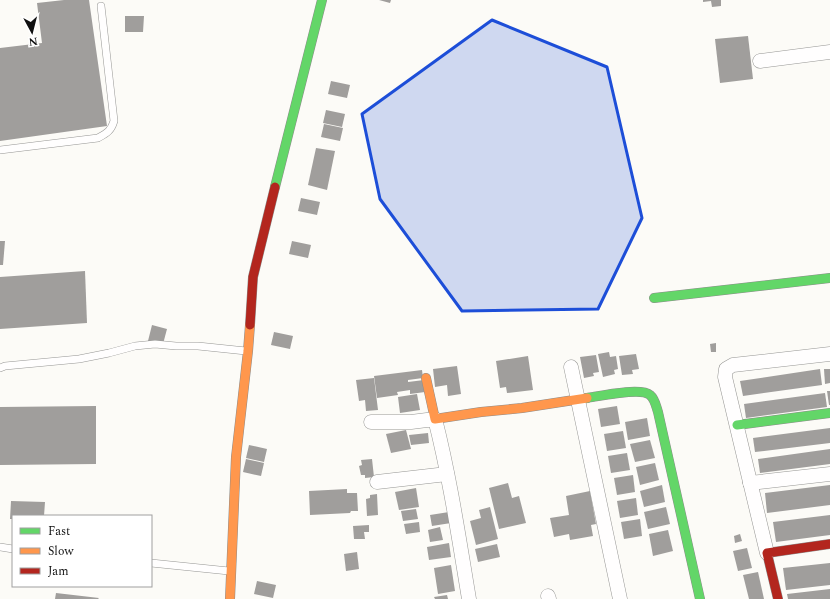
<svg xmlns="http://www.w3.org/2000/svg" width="830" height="599" viewBox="0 0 830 599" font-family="Spectral,serif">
	<rect width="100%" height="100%" fill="#fcfbf7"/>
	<!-- building -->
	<g fill="#a09e9c">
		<polygon points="64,0 89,0 107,126 0,141 0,48 42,43 37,3"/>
		<polygon points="379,0 391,0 390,3"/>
		<polygon points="703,0 721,0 721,6 712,7 711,1 703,2"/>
		<polygon points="125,16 144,16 143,32 125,32"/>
		<polygon points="748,36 753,79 720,83 715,39"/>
		<polygon points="331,81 350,85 347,98 328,94"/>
		<polygon points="326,110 345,114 342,127 323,123"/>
		<polygon points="324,124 343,128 340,141 321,137"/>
		<polygon points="316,148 335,151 327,190 308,185"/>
		<polygon points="301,198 320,202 317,215 298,211"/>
		<polygon points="0,241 5,241 3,265 0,265"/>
		<polygon points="292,241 311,245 308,258 289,254"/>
		<polygon points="85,271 87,323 0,329 0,277"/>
		<polygon points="152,325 167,329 163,344 148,341"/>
		<polygon points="274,332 293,336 290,349 271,345"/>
		<polygon points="716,343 716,352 711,352 710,344"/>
		<polygon points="609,352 610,357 616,356 618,369 614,370 615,374 603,377 598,354"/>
		<polygon points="636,354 639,369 632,370 633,374 622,375 619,356"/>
		<polygon points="596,355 599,372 593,373 594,376 584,378 580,357"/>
		<polygon points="528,356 533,390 507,393 506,387 500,388 496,361"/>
		<polygon points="457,366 461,394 448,396 447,385 435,387 433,369"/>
		<polygon points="820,369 822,385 743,396 740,381"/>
		<polygon points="824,369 830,369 830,383 825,384"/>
		<polygon points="422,370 423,378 408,380 408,382 424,380 425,392 410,394 410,390 397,392 398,395 377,398 374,376"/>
		<polygon points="374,378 378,410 366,411 365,400 359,401 356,380"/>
		<polygon points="827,391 830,391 830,405 829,405"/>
		<polygon points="825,393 827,407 746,418 744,404"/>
		<polygon points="417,394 420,410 400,413 398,397"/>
		<polygon points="96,406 96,464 0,465 0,407"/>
		<polygon points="617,406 620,424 601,427 598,409"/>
		<polygon points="647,418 650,436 628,440 625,422"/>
		<polygon points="830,428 830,443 755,452 753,438"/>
		<polygon points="406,430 411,449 391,453 386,434"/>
		<polygon points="623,431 626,448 607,451 604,434"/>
		<polygon points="428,433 429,443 411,445 409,435"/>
		<polygon points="650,440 655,458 635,462 630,444"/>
		<polygon points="249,445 267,449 264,462 246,458"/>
		<polygon points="830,449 830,464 760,473 758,459"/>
		<polygon points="627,453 630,470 611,473 608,456"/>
		<polygon points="246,459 264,463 261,476 243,472"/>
		<polygon points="372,459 374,477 365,478 365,475 361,475 359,466 362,465 361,460"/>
		<polygon points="655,463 659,480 640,485 636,467"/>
		<polygon points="633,475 635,492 617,495 614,478"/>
		<polygon points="508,483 512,498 519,496 526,523 499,529 489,488"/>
		<polygon points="662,485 665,502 644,507 640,491"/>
		<polygon points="830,485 830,505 767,513 765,493"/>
		<polygon points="416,488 419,507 399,510 395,492"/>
		<polygon points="347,489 347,493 357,493 358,511 351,511 350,513 310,515 309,491"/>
		<polygon points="590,491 596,524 591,525 593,536 570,540 569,534 554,537 550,518 569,515 566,496"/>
		<polygon points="377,494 378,515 367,516 366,499 370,498 370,495"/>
		<polygon points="636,498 638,515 620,518 617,501"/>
		<polygon points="11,501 45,502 44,516 13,516 13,519 10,519"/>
		<polygon points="490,507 498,539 476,545 470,521 481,518 479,510"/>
		<polygon points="666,507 670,524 648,529 644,512"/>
		<polygon points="416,509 418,519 403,521 401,511"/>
		<polygon points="449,512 451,523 432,526 430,515"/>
		<polygon points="830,515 830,535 776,542 773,522"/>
		<polygon points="640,519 642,536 624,539 621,522"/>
		<polygon points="419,522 420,532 406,534 404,524"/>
		<polygon points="369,525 369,532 364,532 365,539 354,539 353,526"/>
		<polygon points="440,527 443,540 430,542 428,530"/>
		<polygon points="668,530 673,551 653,556 649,534"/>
		<polygon points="740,534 742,541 735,543 734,536"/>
		<polygon points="449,543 451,557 429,560 427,547"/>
		<polygon points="497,544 500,557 478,562 475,549"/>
		<polygon points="747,548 752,568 738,571 733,551"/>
		<polygon points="357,552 359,569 346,571 344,554"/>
		<polygon points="830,563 830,585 786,590 783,568"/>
		<polygon points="451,565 455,591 438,594 434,568"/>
		<polygon points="758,572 764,599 749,599 743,575"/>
		<polygon points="257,581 276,585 273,598 254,594"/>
		<polygon points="830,589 830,599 788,599 787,594"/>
		<polygon points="56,593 99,598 98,599 55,599"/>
		<polygon points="447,595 448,599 435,599 434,597"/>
	</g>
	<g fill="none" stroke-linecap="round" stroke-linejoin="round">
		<!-- lane casing -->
		<g stroke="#969694" stroke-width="8">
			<g id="lane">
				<path d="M0,150L98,138C107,133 111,131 114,121L101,6"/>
				<polyline points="0,368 5,366 79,359 109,353 135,346 155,344 176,346 198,346 246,351"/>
				<polyline points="0,547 13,549"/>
				<polyline points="151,563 229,571"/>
			</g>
		</g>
		<!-- street casing -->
		<g stroke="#969694" stroke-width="15">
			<g id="street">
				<polyline points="760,61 830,52"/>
				<polyline points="571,367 620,599"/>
				<path d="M371,422H411L435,419C450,478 459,539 469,599"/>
				<polyline points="377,482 447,474"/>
				<polyline points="750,483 830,474"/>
				<polyline points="767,553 725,377 726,369 733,365 830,354"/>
				<polyline points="548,596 549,599"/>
			</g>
		</g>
		<!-- fast casing -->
		<g stroke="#8d8c8b" stroke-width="10">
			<g id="fast">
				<polyline points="275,187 322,0"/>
				<polyline points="654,298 830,278"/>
				<path d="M587,398C600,396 641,387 650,395C655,399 656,406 658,412L700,599"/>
				<polyline points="737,425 830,413"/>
			</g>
		</g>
		<!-- slow casing -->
		<g stroke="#8d8c8b" stroke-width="10">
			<g id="slow">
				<polyline points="426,378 435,419 481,412 522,408 587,398"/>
				<polyline points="230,599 236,457 248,351 250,325"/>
			</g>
		</g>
		<!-- jam casing -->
		<g stroke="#8d8c8b" stroke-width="10">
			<g id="jam">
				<polyline points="250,325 253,277 275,187"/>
				<polyline points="778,599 767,553 830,544"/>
			</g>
		</g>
		<!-- lane -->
		<use href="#lane" stroke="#fffefe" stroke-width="7"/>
		<!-- street -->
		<use href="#street" stroke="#fffefe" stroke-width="14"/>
		<!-- fast -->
		<use href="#fast" stroke="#63d668" stroke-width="9"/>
		<!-- slow -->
		<use href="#slow" stroke="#ff974d" stroke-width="9"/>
		<!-- jam -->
		<use href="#jam" stroke="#b3261e" stroke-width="9"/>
	</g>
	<!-- marked area -->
	<path fill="#1d4ed8" fill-opacity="0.2" stroke="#1d4ed8" stroke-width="3" stroke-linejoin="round" d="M492,20L607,67L642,218L598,309L462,311L380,199L362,114Z"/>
	<!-- legend -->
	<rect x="12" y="515" width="140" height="72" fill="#ffffff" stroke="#9f9f9f"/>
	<rect x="20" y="528" width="20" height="6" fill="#63d668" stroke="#9f9f9f"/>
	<text x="48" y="535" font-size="12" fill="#101010">Fast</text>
	<rect x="20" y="548" width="20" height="6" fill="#ff974d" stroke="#9f9f9f"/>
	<text x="48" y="555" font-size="12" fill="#101010">Slow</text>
	<rect x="20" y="568" width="20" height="6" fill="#b3261e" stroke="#9f9f9f"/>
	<text x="48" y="575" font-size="12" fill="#101010">Jam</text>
	<!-- north arrow -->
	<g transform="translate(32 32) rotate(173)" stroke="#ffffff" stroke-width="3" paint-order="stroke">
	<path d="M0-3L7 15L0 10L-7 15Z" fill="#101010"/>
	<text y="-6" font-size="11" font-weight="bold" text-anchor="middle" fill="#101010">N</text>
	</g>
</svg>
